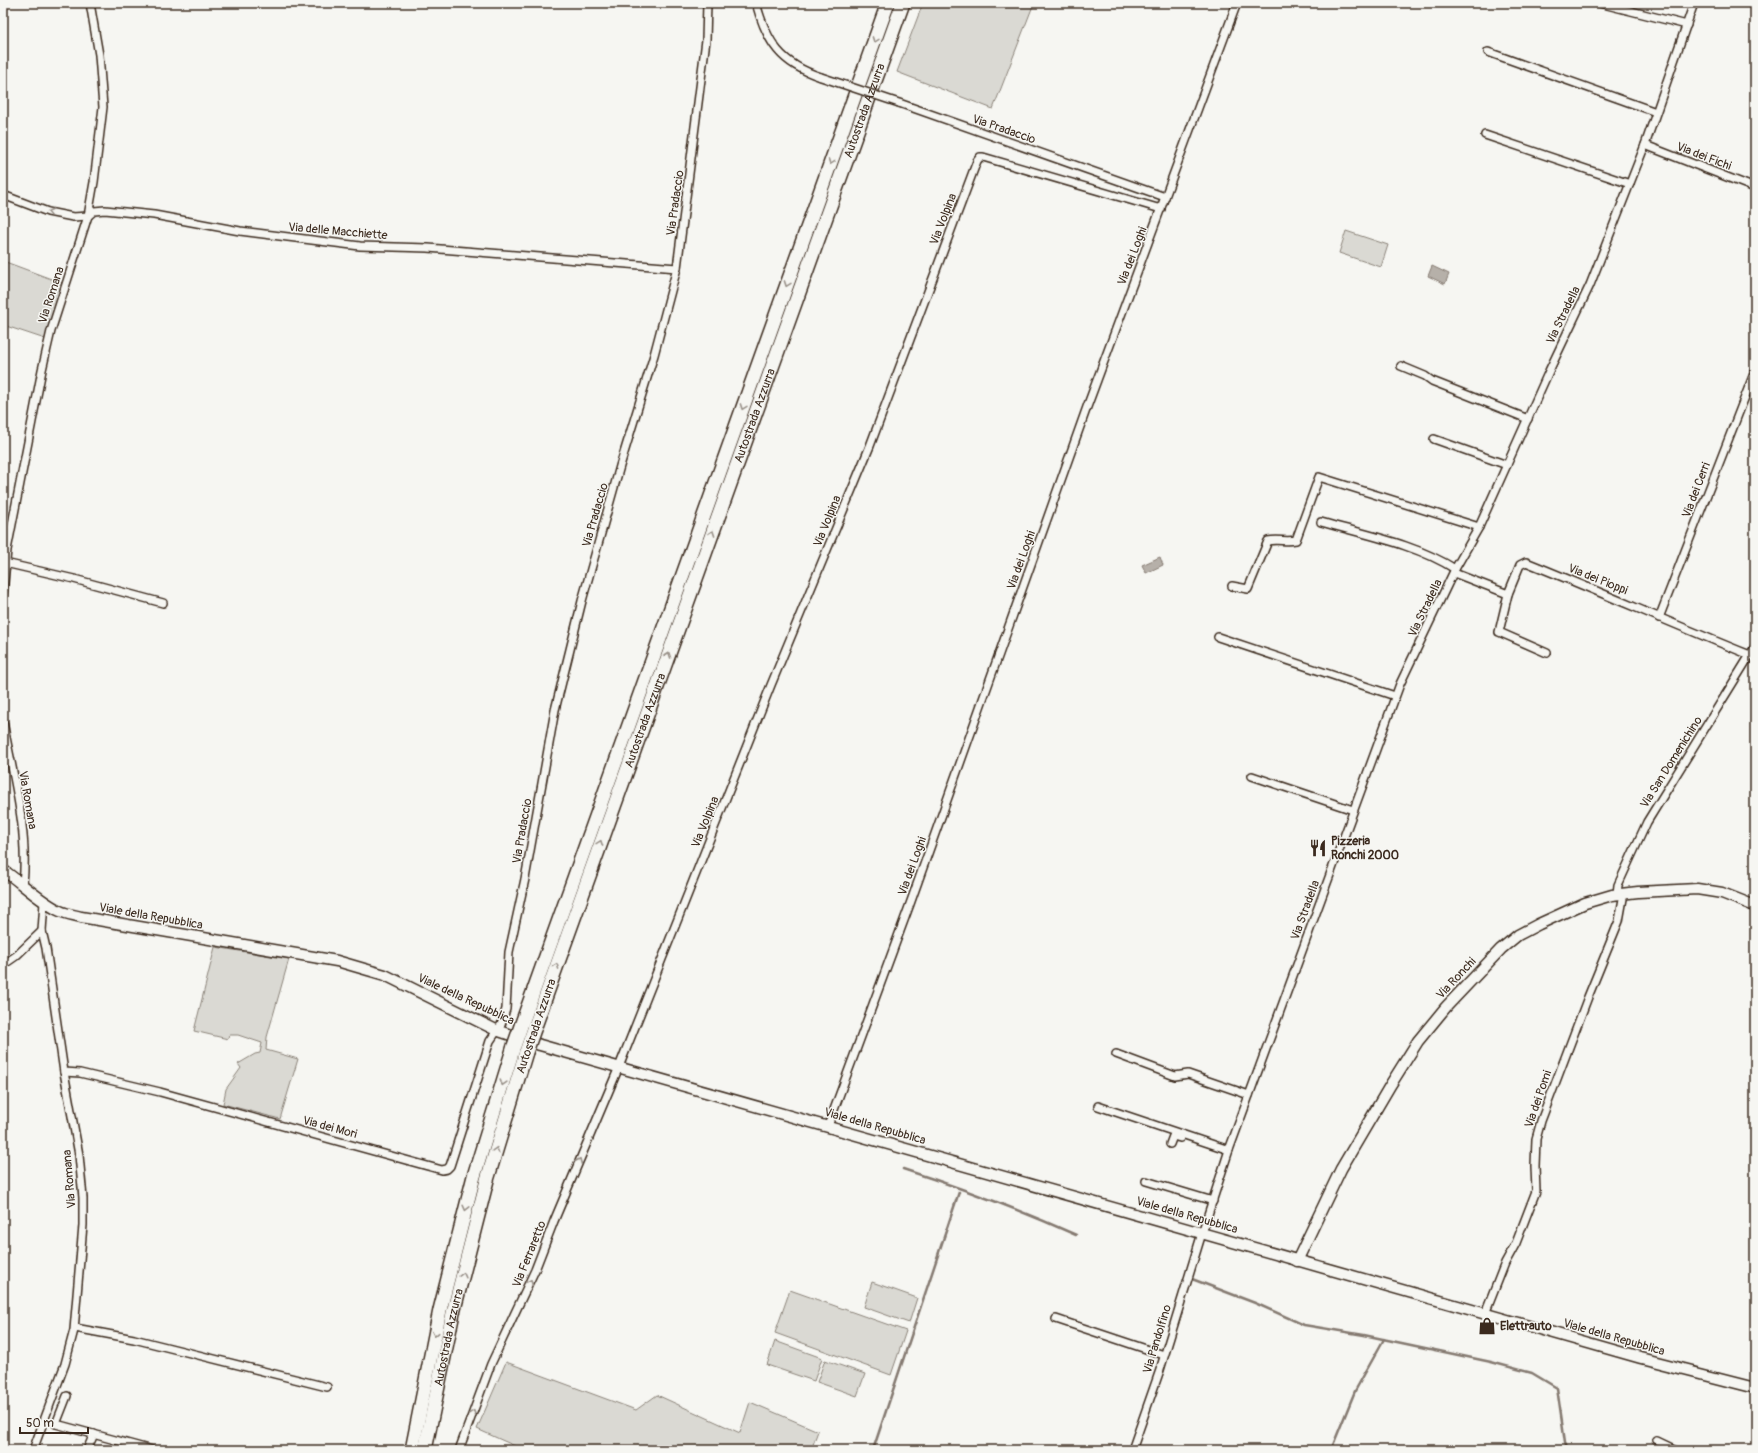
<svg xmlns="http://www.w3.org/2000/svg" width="1758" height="1453" viewBox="0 0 1758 1453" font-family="Pangolin,sans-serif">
	<rect width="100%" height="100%" fill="#f6f6f2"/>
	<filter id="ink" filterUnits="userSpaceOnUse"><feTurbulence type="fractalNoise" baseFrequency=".025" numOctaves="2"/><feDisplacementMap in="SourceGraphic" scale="8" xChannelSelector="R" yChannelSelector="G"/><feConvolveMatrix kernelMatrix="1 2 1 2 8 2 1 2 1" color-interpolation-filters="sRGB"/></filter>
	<g filter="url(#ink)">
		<!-- green -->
		<g fill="#dad9d3" stroke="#8a8278">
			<polygon points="923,3 1034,3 993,109 897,72"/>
			<polygon points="1346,231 1388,245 1381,267 1339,253"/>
			<polygon points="3,261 62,283 45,339 3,325"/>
			<polygon points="215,947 289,959 267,1037 266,1050 298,1059 280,1119 223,1104 226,1089 241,1068 238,1064 255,1054 260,1053 262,1043 238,1035 229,1035 228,1039 194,1031"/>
			<polygon points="872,1282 917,1298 909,1323 864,1307"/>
			<polygon points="790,1290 906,1331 891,1375 775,1333"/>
			<polygon points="775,1341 822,1358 814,1381 767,1365"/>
			<polygon points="825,1360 865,1374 857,1396 817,1382"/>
			<polygon points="506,1362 636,1410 657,1395 740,1433 750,1402 818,1431 811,1450 524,1450 477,1429"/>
		</g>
		<!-- water -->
		<g fill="#b6b0a9" stroke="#857a71">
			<polygon points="1432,266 1449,274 1445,284 1428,276"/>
			<polygon points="1160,557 1163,565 1146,573 1142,565"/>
		</g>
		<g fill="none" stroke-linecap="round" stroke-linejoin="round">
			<!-- stream -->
			<g stroke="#857a71" stroke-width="2.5">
				<path d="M903,1169C962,1188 1020,1210 1076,1235"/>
				<polyline points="1192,1279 1255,1303 1304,1325 1364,1335 1491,1362 1532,1373 1557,1388 1565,1443 1568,1450"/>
				<polyline points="873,1450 959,1192"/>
				<polyline points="1305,1450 1308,1448 1314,1450"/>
				<polyline points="1331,1450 1355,1391 1384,1339"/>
			</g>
			<!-- street casing -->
			<g stroke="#3b2a1e" stroke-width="10">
				<g id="street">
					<path d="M756,3C767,43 781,64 821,77"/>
					<polyline points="1599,3 1687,25"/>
					<polyline points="1488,52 1656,112"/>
					<polyline points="899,103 1165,197"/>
					<polyline points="1485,135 1630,184"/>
					<polyline points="1645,145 1755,188"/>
					<polyline points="3,195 48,212 73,217 88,216 94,211 105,210 154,215 240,231 360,246 428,248 677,268"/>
					<polyline points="1401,366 1425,376 1432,381 1528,419"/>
					<polyline points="1434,439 1507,465"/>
					<path d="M1321,522C1366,535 1416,544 1455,569"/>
					<polyline points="5,563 74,579 163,603"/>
					<path d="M1454,573L1508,594L1520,565L1526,562C1601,592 1675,625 1750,655"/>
					<path d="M1232,586L1248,589L1268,541C1278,539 1286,542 1296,540L1319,477L1479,527"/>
					<polyline points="3,594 7,550 42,370 51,331 88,216 94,182 103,107 99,55 90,3"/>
					<polyline points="1508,594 1499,632 1547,653"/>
					<polyline points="1659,618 1755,371"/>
					<polyline points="1218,637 1395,696"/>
					<path d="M3,721C12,773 29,830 23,884"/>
					<polyline points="1252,776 1353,810"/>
					<polyline points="1617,894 1618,885 1647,822 1755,647"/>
					<polyline points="3,965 16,956 42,931"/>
					<polyline points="1116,1054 1175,1076 1188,1074 1249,1095"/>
					<polyline points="64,1072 80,1073 160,1092 442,1170 447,1169 450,1166 490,1041 501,1025 506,1009 509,952 525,879 555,710 582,601 620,466 654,355 677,268 706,40 707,3"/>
					<polyline points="1098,1106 1229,1150"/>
					<polyline points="828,1126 910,904 1087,407 1237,3"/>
					<polyline points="1170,1144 1173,1136 1180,1138"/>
					<polyline points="1146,1181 1213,1201"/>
					<polyline points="1485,1314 1505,1263 1516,1243 1536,1191 1535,1166 1536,1139 1541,1121 1588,997 1619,921 1624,893"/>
					<polyline points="1056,1319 1164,1355"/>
					<polyline points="75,1328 134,1339 327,1387"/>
					<polyline points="67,1396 56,1424 152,1450"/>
					<polyline points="1656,1441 1675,1450"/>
					<polyline points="33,1450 65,1364 74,1330 83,1225 83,1198 79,1155 64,1072 46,948 42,931 44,902"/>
					<polyline points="87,1450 94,1434"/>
					<polyline points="459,1450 491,1364 535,1270 554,1221 619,1067 771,685 870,446 977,161 980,157 983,157 1161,209"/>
					<polyline points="1132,1450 1160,1370 1202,1233 1229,1150 1400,684 1455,569 1479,527 1549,371 1590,285 1645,145 1694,3"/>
				</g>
			</g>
			<!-- secondary casing -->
			<g stroke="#3b2a1e" stroke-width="13">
				<g id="secondary">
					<path d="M3,870C22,883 39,901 60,911C66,914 74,915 81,917L337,961L385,975L496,1030L540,1045L1641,1358L1755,1387"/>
					<polyline points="1297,1261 1341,1169 1391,1084 1418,1041 1446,1007 1501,949 1518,935 1539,924 1585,903 1612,895 1638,892 1697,889 1722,893 1755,906"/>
				</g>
			</g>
			<!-- highway casing -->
			<g stroke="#3b2a1e" stroke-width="16">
				<g id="highway">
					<polyline points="521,1026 888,3"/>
					<path id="s1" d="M534,1029L903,3"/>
					<polyline points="412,1450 440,1310 474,1176 514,1046"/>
					<path id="s2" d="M425,1450L453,1313L487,1180L526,1052"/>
				</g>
			</g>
			<!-- street -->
			<use href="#street" stroke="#f6f6f2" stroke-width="7"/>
			<!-- secondary -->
			<use href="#secondary" stroke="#f6f6f2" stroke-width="10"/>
			<!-- highway -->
			<use href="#highway" stroke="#f6f6f2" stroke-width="13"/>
			<!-- street-bridge casing -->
			<g stroke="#3b2a1e" stroke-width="10" stroke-linecap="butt">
				<polyline id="street-bridge" points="821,77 899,103"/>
			</g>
			<!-- highway-bridge casing -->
			<g stroke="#3b2a1e" stroke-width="16" stroke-linecap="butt">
				<g id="highway-bridge">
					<polyline points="514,1046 521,1026"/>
					<polyline points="526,1052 534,1029"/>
				</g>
			</g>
			<!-- street-bridge -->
			<use href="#street-bridge" stroke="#f6f6f2" stroke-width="7"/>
			<!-- highway-bridge -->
			<use href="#highway-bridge" stroke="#f6f6f2" stroke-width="13"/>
		</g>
		<!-- one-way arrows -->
		<defs><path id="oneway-chevron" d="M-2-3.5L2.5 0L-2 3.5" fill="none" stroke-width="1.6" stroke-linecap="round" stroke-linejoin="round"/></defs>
		<g stroke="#989088">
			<use href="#oneway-chevron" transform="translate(875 40) rotate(110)"/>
			<use href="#oneway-chevron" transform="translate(831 162) rotate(110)"/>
			<use href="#oneway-chevron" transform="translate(50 212) rotate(-166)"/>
			<use href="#oneway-chevron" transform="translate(787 284) rotate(110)"/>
			<use href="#oneway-chevron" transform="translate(743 407) rotate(110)"/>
			<use href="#oneway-chevron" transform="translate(712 533) rotate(-70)"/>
			<use href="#oneway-chevron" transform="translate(668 655) rotate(-70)"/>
			<use href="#oneway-chevron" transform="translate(600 843) rotate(-70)"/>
			<use href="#oneway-chevron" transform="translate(556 966) rotate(-70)"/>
			<use href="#oneway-chevron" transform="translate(503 1083) rotate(107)"/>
			<use href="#oneway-chevron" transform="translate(496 1150) rotate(-73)"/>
			<use href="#oneway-chevron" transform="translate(579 1161) rotate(-67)"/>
			<use href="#oneway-chevron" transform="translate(466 1208) rotate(104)"/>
			<use href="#oneway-chevron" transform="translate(463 1275) rotate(-76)"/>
			<use href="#oneway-chevron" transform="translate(530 1282) rotate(-65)"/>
			<use href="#oneway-chevron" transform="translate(435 1334) rotate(101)"/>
			<use href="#oneway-chevron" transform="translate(473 1413) rotate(-70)"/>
		</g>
	</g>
	<!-- icons -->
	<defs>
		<g id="restaurant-bare" transform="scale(1.38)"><path d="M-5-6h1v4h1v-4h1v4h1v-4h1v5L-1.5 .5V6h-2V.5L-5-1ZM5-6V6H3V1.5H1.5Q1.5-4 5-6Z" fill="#3b2a1e" stroke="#f6f6f2" stroke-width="2.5" paint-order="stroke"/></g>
		<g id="shop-bare" transform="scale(1.38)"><path d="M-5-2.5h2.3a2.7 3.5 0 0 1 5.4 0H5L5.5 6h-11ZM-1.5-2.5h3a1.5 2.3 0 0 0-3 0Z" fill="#3b2a1e" stroke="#f6f6f2" stroke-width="2.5" paint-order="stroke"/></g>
	</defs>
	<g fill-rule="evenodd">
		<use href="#restaurant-bare" x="1318" y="848"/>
		<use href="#shop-bare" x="1487" y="1326"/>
	</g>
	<g text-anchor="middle" stroke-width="3" stroke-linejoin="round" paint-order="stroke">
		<!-- street labels -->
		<g font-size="12" fill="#3b2a1e" stroke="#f6f6f2">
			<text dy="4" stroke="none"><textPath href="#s1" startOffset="976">Autostrada Azzurra</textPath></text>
			<text transform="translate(1004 129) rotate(19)" y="4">Via Pradaccio</text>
			<text transform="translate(1704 156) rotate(21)" y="4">Via dei Fichi</text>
			<text transform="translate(675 203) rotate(-82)" y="4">Via Pradaccio</text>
			<text transform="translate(943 219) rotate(-69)" y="4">Via Volpina</text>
			<text transform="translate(338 231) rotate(5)" y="4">Via delle Macchiette</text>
			<text transform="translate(1132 256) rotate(-69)" y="4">Via dei Loghi</text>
			<text transform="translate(51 295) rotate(-72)" y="4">Via Romana</text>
			<text transform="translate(1563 315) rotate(-64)" y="4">Via Stradella</text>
			<text dy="4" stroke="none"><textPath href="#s1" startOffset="652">Autostrada Azzurra</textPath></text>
			<text transform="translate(1696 490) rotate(-69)" y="4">Via dei Cerri</text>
			<text transform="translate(595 515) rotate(-74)" y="4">Via Pradaccio</text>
			<text transform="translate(827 521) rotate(-68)" y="4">Via Volpina</text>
			<text transform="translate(1021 560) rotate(-70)" y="4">Via dei Loghi</text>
			<text transform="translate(1598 579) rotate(22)" y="4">Via dei Pioppi</text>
			<text transform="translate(1425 608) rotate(-64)" y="4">Via Stradella</text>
			<text dy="4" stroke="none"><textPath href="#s1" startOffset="328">Autostrada Azzurra</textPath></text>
			<text transform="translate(1671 762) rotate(-58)" y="4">Via San Domenichino</text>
			<text transform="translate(28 800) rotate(80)" y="4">Via Romana</text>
			<text transform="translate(705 822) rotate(-68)" y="4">Via Volpina</text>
			<text transform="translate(522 831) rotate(-80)" y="4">Via Pradaccio</text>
			<text transform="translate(912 866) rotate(-70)" y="4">Via dei Loghi</text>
			<text transform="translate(1305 910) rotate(-70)" y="4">Via Stradella</text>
			<text transform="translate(151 916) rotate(10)" y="4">Viale della Repubblica</text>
			<text transform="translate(1456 978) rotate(-47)" y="4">Via Ronchi</text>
			<text transform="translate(466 999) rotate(25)" y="4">Viale della Repubblica</text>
			<text transform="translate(536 1026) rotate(-71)" y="4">Autostrada Azzurra</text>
			<text transform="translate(1538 1099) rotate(-71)" y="4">Via dei Pomi</text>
			<text transform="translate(875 1126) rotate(16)" y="4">Viale della Repubblica</text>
			<text transform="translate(330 1127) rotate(15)" y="4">Via dei Mori</text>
			<text transform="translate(69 1179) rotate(-95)" y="4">Via Romana</text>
			<text transform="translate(1187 1215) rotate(16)" y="4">Viale della Repubblica</text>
			<text transform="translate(529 1254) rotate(-68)" y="4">Via Ferraretto</text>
			<text transform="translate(1614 1337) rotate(16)" y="4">Viale della Repubblica</text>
			<text dy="4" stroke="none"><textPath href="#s2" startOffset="115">Autostrada Azzurra</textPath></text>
			<text transform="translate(1157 1339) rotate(-73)" y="4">Via Pandolfino</text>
		</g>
		<!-- poi labels -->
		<g font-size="12" font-weight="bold" fill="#3b2a1e" stroke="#f6f6f2" text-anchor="start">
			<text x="1331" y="845">Pizzeria<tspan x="1331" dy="14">Ronchi 2000</tspan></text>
			<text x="1500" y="1330">Elettrauto</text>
		</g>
	</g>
	<!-- margin -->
	<rect width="1758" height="1453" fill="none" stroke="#f6f6f2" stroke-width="16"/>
	<rect x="8" y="8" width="1742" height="1437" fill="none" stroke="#3b2a1e" stroke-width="1.5" filter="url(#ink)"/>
	<!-- scale -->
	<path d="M20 1427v6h68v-6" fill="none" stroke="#3b2a1e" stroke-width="2"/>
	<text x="26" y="1427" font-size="12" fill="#3b2a1e" stroke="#f6f6f2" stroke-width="3" paint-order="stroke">50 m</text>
</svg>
